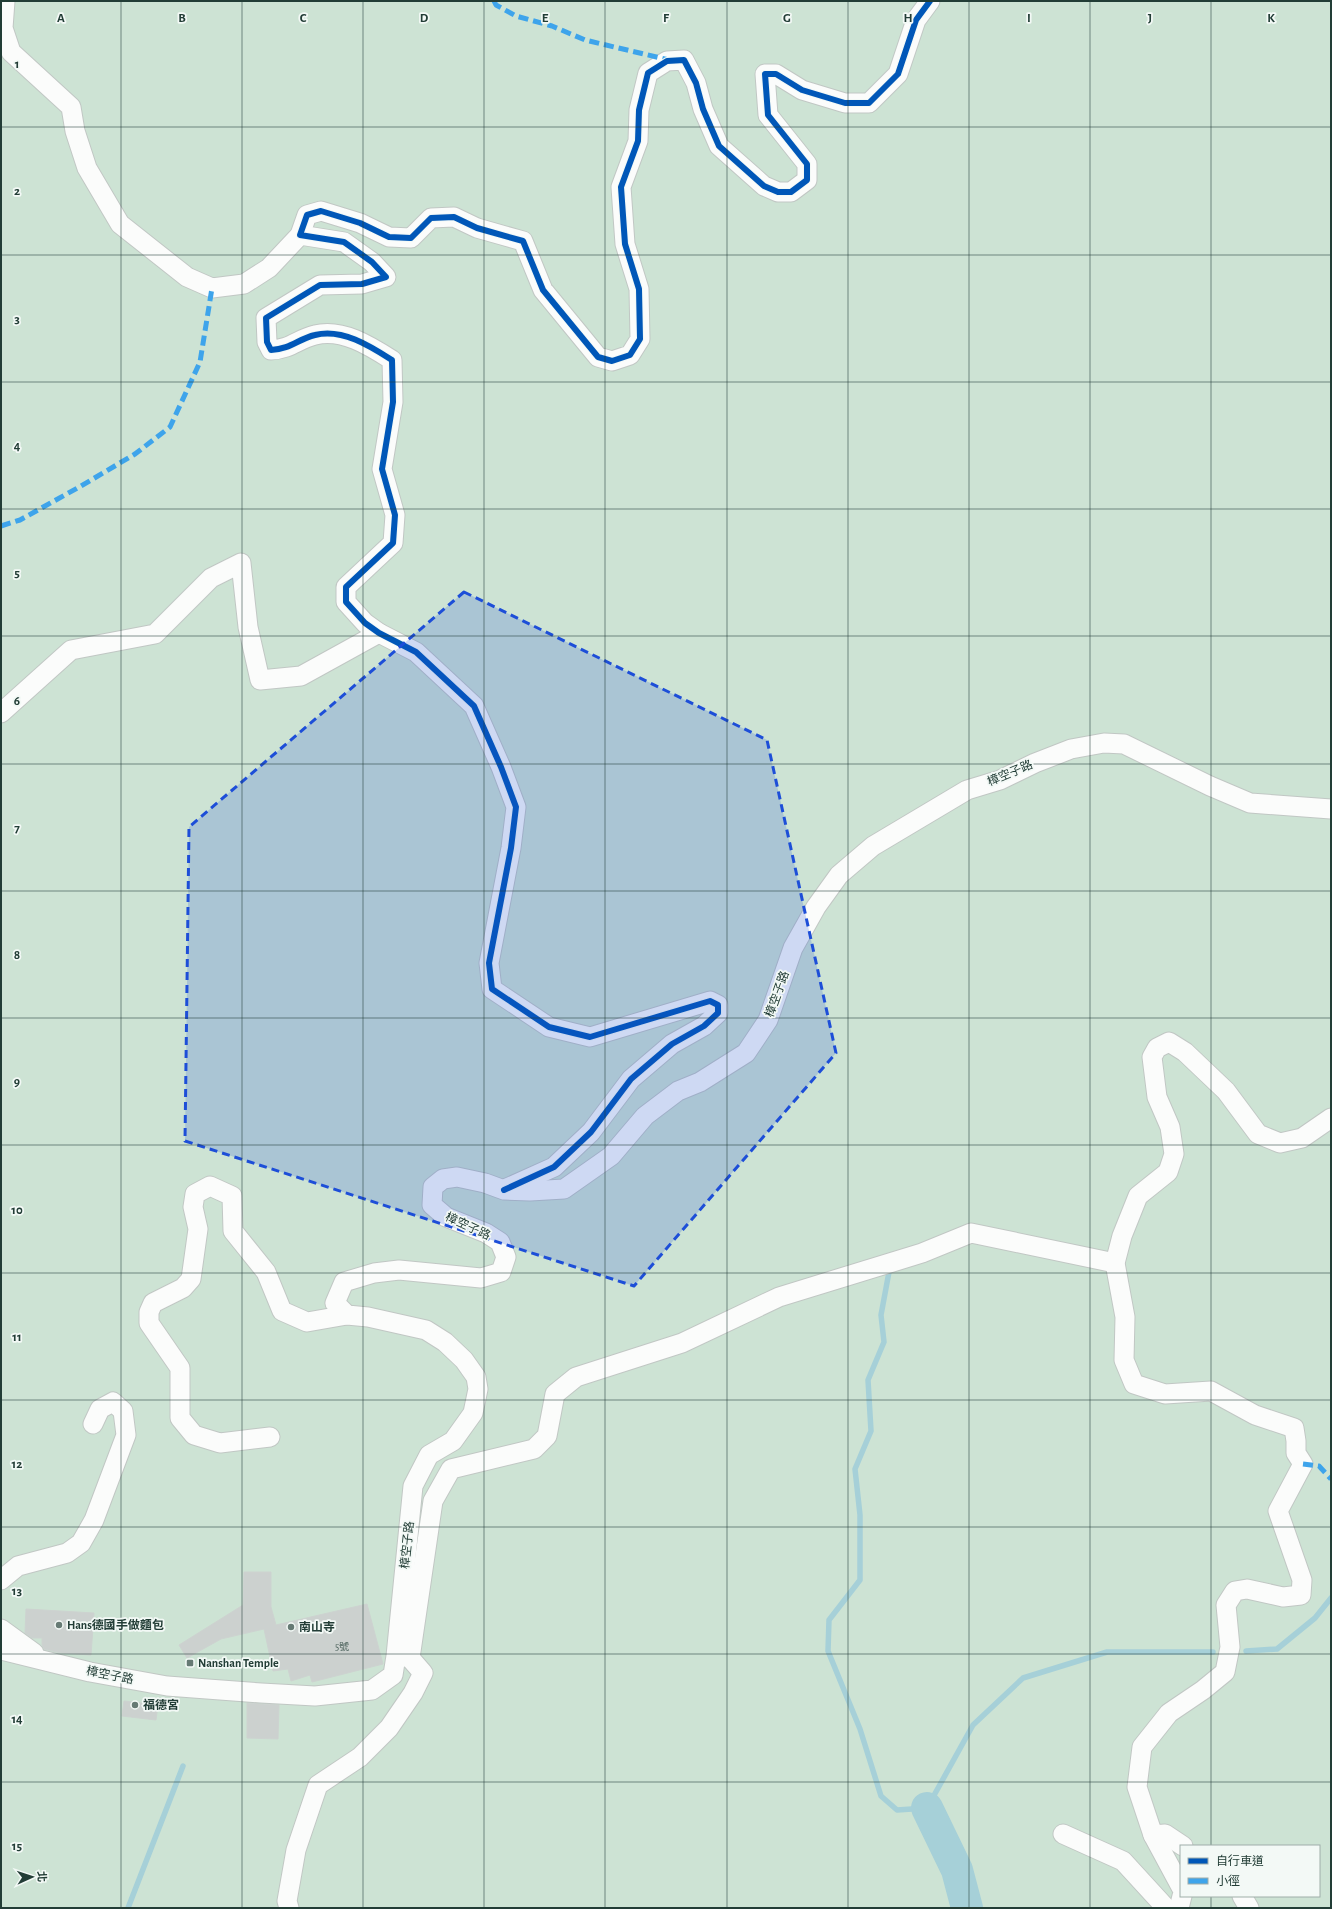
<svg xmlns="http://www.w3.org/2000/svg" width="1332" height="1909" viewBox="0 0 1332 1909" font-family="'Alegreya Sans','Noto Sans TC',sans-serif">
	<rect width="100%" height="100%" fill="#e4eae7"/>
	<!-- green -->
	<path fill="#cde3d4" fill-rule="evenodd" d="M1,1H1331V1908H1ZM1181,1846H1319V1896H1181Z"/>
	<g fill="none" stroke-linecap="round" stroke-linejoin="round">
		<!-- stream -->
		<g stroke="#a6d0d8" stroke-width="5.5">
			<polyline points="889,1272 881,1315 884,1342 868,1380 871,1431 855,1469 860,1515 860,1580 829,1620 828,1651 860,1729 881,1796 897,1810 927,1808 973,1725 1023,1678 1107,1652 1213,1652"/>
			<polyline points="1246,1651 1277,1649 1315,1618 1331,1598"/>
			<polyline points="128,1908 183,1766"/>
		</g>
		<!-- river -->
		<polyline stroke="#a6d0d8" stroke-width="32" points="927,1808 957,1870 967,1908"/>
	</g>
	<!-- building -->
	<g fill="#ccd1cf" stroke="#cdd3d0">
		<polygon points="244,1572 271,1572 271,1607 276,1625 367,1604 383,1664 312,1682 310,1675 291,1681 288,1669 273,1671 264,1629 221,1639 187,1658 179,1645 243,1605"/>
		<polygon points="26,1609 94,1613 91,1655 61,1653 44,1649 42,1645 42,1638 32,1638 25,1633"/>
		<polygon points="124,1701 158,1705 156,1720 122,1716"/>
		<polygon points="247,1703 279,1705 278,1739 247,1738"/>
	</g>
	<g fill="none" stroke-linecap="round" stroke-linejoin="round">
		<!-- minor casing -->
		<g stroke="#c1c7c4" stroke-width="21">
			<g id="minor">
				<polyline points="5,1 3,28 11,52 71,107 75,131 87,168 120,224 187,277 212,288 244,284 269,268 300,235 307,215 321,211 360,223 389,237 411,238 431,218 454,217 477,228 523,241 543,290 598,357 612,361 630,355 640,339 639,289 625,244 621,187 638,141 639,110 648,73 667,61 684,60 696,83 703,109 719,146 764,186 778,192 791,192 807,180 807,164 768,115 765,74 776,74 802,90 845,103 869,103 898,74 916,20 930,1"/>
				<path d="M300,235L344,242L372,262L386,277L362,284L320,285L266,318L267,342L271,350C291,349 298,339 315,335C342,328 370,346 392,360L393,402L382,469L395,515L393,543L346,587V602L365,623L379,633L416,652L474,706L501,767L516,807L511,848L489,963L492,989L549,1027L590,1037L710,1001L718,1005V1013L704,1026L672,1044L631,1079L591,1132L554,1167L507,1188"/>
				<polyline points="1,713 71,650 155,634 211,578 241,563 248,627 260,680 301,676 379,633"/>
				<polyline points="270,1437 220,1443 194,1435 180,1418 180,1368 149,1323 149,1312 153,1303 183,1288 191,1279 198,1229 193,1207 195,1194 210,1186 232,1196 233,1231 266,1272 282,1311 307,1322 347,1315"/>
				<polyline points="1,1580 18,1566 67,1553 81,1543 94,1520 126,1435 123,1411 113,1402 100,1409 93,1424"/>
				<polyline points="1,1629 34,1653"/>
				<polyline points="1,1650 90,1672 167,1686 261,1693 315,1696 372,1690 393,1675 396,1656 413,1486 429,1455 453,1441 473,1413 478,1389 476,1377 464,1360 445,1342 426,1330 368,1317 347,1315 335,1303 344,1282 374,1273 399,1270 481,1278 501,1272 506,1257 500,1242 486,1233 446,1217 432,1205 433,1187 443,1179 457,1177 485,1183 504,1190 530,1191 564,1189 611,1156 645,1116 678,1091 700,1082 746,1053 768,1020 793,948 816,907 839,875 873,846 967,790 1000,780 1035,763 1071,749 1104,743 1124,744 1210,786 1250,803 1331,809"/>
				<polyline points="410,1658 433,1501 451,1469 534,1449 547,1436 555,1394 576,1377 682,1343 779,1297 922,1253 971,1233 1115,1263"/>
				<polyline points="1063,1834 1123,1861 1166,1908"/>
				<polyline points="1153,1835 1181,1887"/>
				<polyline points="1183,1846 1165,1834 1153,1835 1137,1787 1142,1747 1169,1713 1203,1690 1225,1672 1230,1647 1226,1605 1235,1591 1247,1589 1283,1597 1301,1595 1302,1580 1278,1511 1303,1464 1296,1453 1296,1441 1294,1428 1255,1415 1211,1391 1165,1394 1134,1384 1124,1360 1125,1317 1115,1263 1122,1236 1138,1196 1168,1172 1174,1154 1170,1127 1157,1097 1152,1057 1157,1048 1169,1042 1185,1052 1226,1091 1258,1134 1280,1143 1302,1138 1331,1118"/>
				<polyline points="1242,1896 1249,1908"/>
				<polyline points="289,1908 287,1901 296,1850 318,1785 360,1757 389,1728 413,1693 423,1673 410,1658 398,1656"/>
				<polyline points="1179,1908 1182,1896"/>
			</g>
		</g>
		<!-- minor -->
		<use href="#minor" stroke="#fbfcfb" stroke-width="19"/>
		<!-- quiet -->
		<g stroke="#3ea4eb" stroke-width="5" stroke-dasharray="10 5" stroke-linecap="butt">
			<polyline points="494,1 496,5 516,16 552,26 585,40 669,60"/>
			<polyline points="1,526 20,520 81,486 135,454 170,427 200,362 212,288"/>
			<polyline points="1303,1464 1319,1466 1331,1479"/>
		</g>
		<!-- cycleway casing -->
		<g stroke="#f3f9f6" stroke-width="8">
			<path id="cycleway" d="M504,1190L554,1167L591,1132L631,1079L672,1044L704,1026L718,1013V1005L710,1001L590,1037L549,1027L492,989L489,963L511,848L516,807L501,767L474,706L416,652L379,633L365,623L346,602V587L393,543L395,515L382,469L393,402L392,360C370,346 342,328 315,335C298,339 291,349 271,350L267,342L266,318L320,285L362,284L386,277L372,262L344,242L300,235L307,215L321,211L360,223L389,237L411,238L431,218L454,217L477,228L523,241L543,290L598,357L612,361L630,355L640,339L639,289L625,244L621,187L638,141L639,110L648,73L667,61L684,60L696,83L703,109L719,146L764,186L778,192H791L807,180V164L768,115L765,74H776L802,90L845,103H869L898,74L916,20L930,1"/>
		</g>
		<!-- cycleway -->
		<use href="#cycleway" stroke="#0057b8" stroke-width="6"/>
	</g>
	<!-- marked area -->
	<path fill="#1d4ed8" fill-opacity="0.2" stroke="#1d4ed8" stroke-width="3" stroke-dasharray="8 5" stroke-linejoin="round" d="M464,592L767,740L836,1053L634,1286L185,1141L189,827Z"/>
	<!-- grid -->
	<path fill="none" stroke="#223d36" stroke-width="1" stroke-opacity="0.55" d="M121,1V1908M242,1V1908M363,1V1908M484,1V1908M605,1V1908M727,1V1908M848,1V1908M969,1V1908M1090,1V1908M1211,1V1846M1,127H1331M1,255H1331M1,382H1331M1,509H1331M1,636H1331M1,764H1331M1,891H1331M1,1018H1331M1,1145H1331M1,1273H1331M1,1400H1331M1,1527H1331M1,1654H1331M1,1782H1331M1211,1896V1908"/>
	<!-- markers -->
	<g fill="#667a74" stroke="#f3f9f6" stroke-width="1.5">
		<circle cx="59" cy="1625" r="4"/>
		<circle cx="291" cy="1627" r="4"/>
		<rect x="186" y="1659" width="8" height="8" rx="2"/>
		<circle cx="135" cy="1705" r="4"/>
	</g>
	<g text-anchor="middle" stroke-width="3.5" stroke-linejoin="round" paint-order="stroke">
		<!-- number labels -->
		<g font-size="10" fill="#4d635d">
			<text x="342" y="1650">5號</text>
		</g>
		<!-- street labels -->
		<g font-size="12" fill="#223d36" stroke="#f3f9f6">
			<text transform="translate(1010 773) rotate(-23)" y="4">樟空子路</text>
			<text transform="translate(777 994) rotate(-70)" y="4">樟空子路</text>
			<text transform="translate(468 1226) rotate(25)" y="4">樟空子路</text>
			<text transform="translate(407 1545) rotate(-84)" y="4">樟空子路</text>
			<text transform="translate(110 1675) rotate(11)" y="4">樟空子路</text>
		</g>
		<!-- poi labels -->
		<g font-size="12" font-weight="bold" fill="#223d36" stroke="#f3f9f6" text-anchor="start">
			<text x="67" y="1629">Hans德國手做麵包</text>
			<text x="299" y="1631">南山寺</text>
			<text x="198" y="1667">Nanshan Temple</text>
			<text x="143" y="1709">福德宮</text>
		</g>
	</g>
	<g font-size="13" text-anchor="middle" font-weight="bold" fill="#223d36" stroke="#f3f9f6" stroke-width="3.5" stroke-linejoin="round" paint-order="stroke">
		<text x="61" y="22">A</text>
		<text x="182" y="22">B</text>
		<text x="303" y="22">C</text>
		<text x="424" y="22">D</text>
		<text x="545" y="22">E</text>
		<text x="666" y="22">F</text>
		<text x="787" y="22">G</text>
		<text x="908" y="22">H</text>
		<text x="1029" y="22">I</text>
		<text x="1150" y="22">J</text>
		<text x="1271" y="22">K</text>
		<text x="17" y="68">1</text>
		<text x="17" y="195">2</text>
		<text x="17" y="323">3</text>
		<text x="17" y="450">4</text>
		<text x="17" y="577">5</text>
		<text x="17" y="705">6</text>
		<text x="17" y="832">7</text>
		<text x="17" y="959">8</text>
		<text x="17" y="1086">9</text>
		<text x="17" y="1214">10</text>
		<text x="17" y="1341">11</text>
		<text x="17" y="1468">12</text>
		<text x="17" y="1595">13</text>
		<text x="17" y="1723">14</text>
		<text x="17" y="1850">15</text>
	</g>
	<!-- border -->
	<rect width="1332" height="1909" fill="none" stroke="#223d36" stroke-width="4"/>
	<!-- legend -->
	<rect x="1180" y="1845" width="140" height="52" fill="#f3f9f6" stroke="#9faea9"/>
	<rect x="1188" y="1858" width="20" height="6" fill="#0057b8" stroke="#9faea9"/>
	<text x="1216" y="1865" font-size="12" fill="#223d36">自行車道</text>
	<rect x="1188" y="1878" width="20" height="6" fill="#3ea4eb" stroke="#9faea9"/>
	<text x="1216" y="1885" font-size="12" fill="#223d36">小徑</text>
	<!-- north arrow -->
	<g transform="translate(32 1877) rotate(87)" stroke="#f3f9f6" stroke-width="3" paint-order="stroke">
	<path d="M0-3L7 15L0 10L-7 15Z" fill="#223d36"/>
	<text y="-6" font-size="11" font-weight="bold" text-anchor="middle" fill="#223d36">北</text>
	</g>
</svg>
